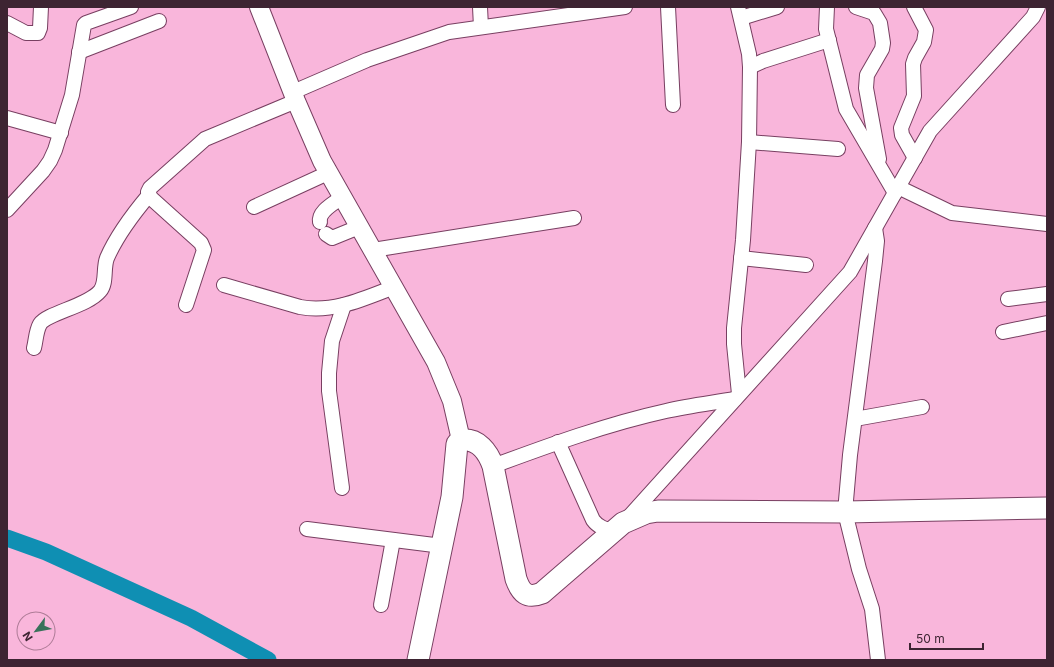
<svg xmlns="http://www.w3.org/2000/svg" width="1054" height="667" viewBox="0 0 1054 667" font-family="Inter,sans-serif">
	<rect width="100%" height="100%" fill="#f9b6db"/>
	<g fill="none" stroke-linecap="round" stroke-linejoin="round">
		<!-- river -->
		<polyline stroke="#0f8fb3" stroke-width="17" points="7,538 46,552 191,618 268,660"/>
		<!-- minor casing -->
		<g stroke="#783f61" stroke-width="16">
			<g id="minor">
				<polyline points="480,7 481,27"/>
				<polyline points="668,7 673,105"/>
				<polyline points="738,7 749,54 750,67 749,142 743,240 734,328 734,344 739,394"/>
				<polyline points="827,7 826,29 846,109 895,193"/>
				<polyline points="856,7 874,13 880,23 883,43 882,49 867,75 866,88 879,159"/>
				<polyline points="914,7 926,30 924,42 915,58 913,64 914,96 901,128 902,135 915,158"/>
				<polyline points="741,18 777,7"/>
				<polyline points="7,23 26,33 38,33 40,28 41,7"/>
				<polyline points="79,52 159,21"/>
				<polyline points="750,67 763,61 829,40"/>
				<polyline points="293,92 367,60 449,32 625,7"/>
				<polyline points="7,118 61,133"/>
				<polyline points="749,142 838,149"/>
				<polyline points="898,187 952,213 1047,224"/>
				<polyline points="254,207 328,173"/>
				<polyline points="7,210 43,171 50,161 55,150 72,95 84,25 86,23 131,7"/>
				<path d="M320,222C318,211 335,203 342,197"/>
				<polyline points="875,228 877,241 875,261 850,455 845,512 859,569 872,609 878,660"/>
				<polyline points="326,234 332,238 359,227"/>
				<polyline points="373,250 574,218"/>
				<polyline points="741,258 806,265"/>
				<path d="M224,285L300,307C333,313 363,299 394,287"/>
				<polyline points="1008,299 1047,294"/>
				<polyline points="186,305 204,250 201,243 151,198 148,192 150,188 205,139 296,101"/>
				<polyline points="1003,332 1047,323"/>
				<path d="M34,348C36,340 36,331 40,324C47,313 88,306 100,291C107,283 103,268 107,258C117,235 133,214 149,195"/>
				<polyline points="855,419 922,407"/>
				<path d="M558,442L593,520C598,527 605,529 613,531"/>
				<path d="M493,466C550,445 607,424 666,411C688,406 712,403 735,399"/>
				<polyline points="342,488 329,391 329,373 332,341 344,305"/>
				<polyline points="627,519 850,272 930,131 1033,17 1038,7"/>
				<polyline points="307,529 442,546"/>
				<polyline points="381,605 393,540"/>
			</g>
		</g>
		<!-- major casing -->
		<g stroke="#783f61" stroke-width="20">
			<polyline id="major" points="259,7 296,101 322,161 436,362 452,401 461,440"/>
		</g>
		<!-- highway casing -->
		<g stroke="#783f61" stroke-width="23">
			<path id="highway" d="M418,660L452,497L457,444L461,440C478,438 488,452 493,466L516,579C521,593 527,599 542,593L623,523L646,513L658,511L845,512L1047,508"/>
		</g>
		<!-- minor -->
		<use href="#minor" stroke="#fff" stroke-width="14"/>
		<!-- major -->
		<use href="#major" stroke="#fff" stroke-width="18"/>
		<!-- highway -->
		<use href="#highway" stroke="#fff" stroke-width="21"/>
	</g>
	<!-- border -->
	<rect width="1054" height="667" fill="none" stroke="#3d2432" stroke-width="16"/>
	<!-- north arrow -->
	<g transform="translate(36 631) rotate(238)"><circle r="19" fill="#f9b6db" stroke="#ae7c97"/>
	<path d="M0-3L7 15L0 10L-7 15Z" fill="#38715a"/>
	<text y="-6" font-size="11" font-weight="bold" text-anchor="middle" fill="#3d2432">N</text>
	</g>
	<!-- scale -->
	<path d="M910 643v6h73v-6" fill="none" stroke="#3d2432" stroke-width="2"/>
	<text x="916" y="643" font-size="12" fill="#3d2432" stroke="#f9b6db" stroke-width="3" paint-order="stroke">50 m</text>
</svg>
